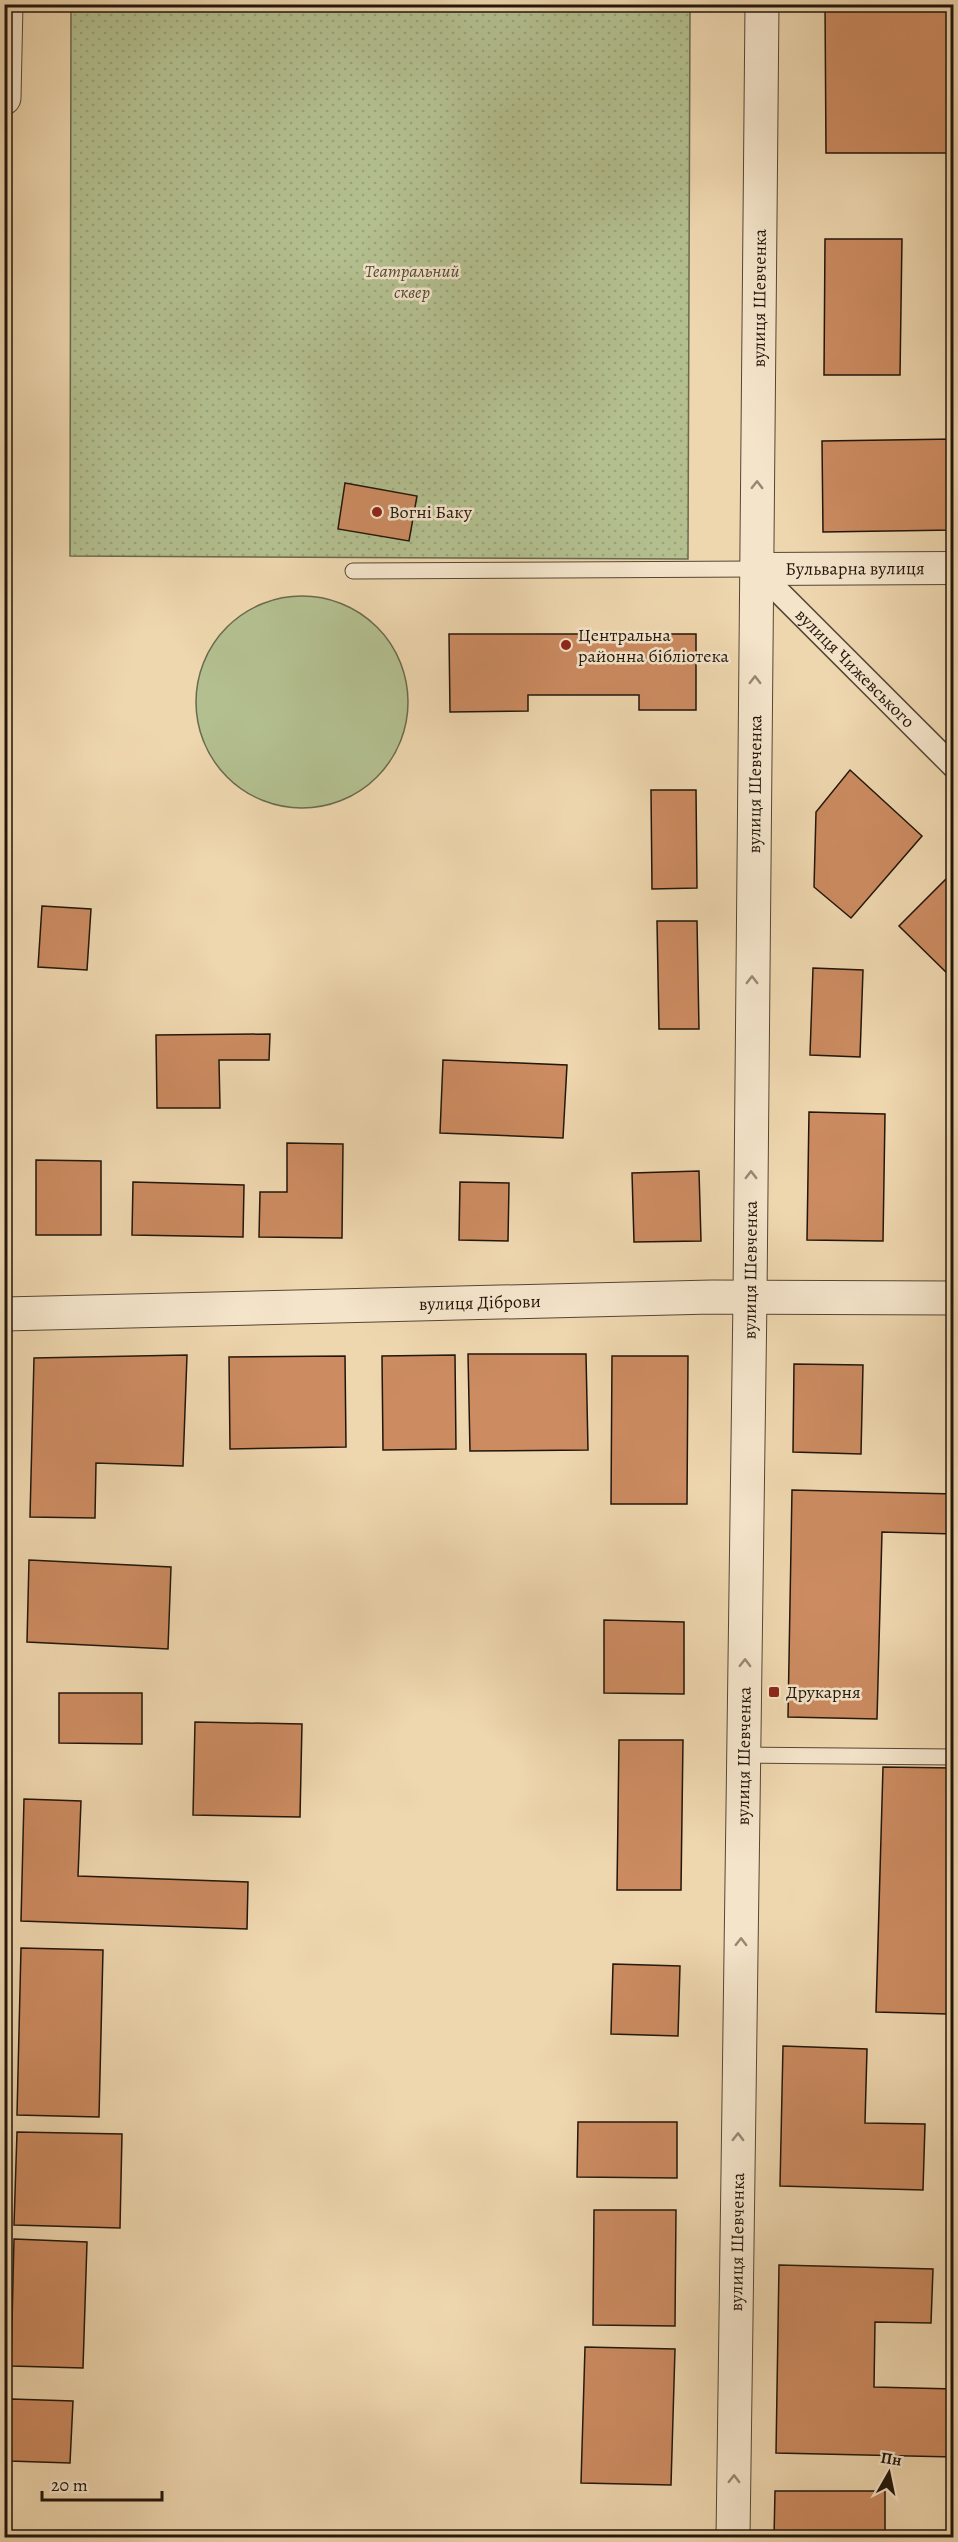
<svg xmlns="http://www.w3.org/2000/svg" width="958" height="2542" viewBox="0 0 958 2542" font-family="Alegreya,serif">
	<defs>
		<pattern id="park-dots" width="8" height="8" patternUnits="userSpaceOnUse" patternTransform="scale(1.5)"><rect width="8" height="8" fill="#b3bf8f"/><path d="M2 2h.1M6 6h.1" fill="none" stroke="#9aa37a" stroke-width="1.8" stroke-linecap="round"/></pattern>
	</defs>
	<rect width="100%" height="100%" fill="#eed6ae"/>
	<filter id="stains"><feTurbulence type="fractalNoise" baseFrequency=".00333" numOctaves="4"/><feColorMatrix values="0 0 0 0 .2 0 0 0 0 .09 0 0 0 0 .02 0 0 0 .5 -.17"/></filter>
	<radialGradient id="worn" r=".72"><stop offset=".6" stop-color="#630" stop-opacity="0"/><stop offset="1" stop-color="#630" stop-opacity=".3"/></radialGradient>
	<!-- grass -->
	<circle fill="#b3bf8f" stroke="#6a6a4d" stroke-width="1.5" cx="302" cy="702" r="106"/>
	<!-- park -->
	<polygon fill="url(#park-dots)" stroke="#6a6a4d" stroke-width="1.5" points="71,5 690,5 688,559 70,556"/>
	<!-- building -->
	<g fill="#cc8b61" stroke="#22160b" stroke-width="1.5">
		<polygon points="825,4 954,4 954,153 826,153"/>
		<polygon points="825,239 902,239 900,375 824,375"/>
		<polygon points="954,439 954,530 823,532 822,441"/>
		<polygon points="345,483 417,496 409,541 338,529"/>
		<polygon points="449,634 696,634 696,710 639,710 639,695 528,695 528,711 450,712"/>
		<polygon points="850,770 922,836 851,918 814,887 816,812"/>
		<polygon points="651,790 696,790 697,888 652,889"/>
		<polygon points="950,875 954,878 952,978 899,926"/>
		<polygon points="42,906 91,909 87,970 38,967"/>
		<polygon points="657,921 697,921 699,1029 659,1029"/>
		<polygon points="813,968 863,970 860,1057 810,1055"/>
		<polygon points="270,1034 269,1060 219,1060 220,1108 157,1108 156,1035"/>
		<polygon points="443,1060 567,1065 563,1138 440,1133"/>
		<polygon points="809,1112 885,1114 883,1241 807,1240"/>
		<polygon points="287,1143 343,1144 342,1238 259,1237 260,1192 287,1192"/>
		<polygon points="36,1160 101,1161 101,1235 36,1235"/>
		<polygon points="699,1171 701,1241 634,1242 632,1173"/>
		<polygon points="133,1182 244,1185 243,1237 132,1235"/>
		<polygon points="460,1182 509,1183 508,1241 459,1240"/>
		<polygon points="468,1354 586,1354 588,1450 470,1451"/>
		<polygon points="187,1355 183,1466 96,1463 95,1518 30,1517 34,1358"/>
		<polygon points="455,1355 456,1449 383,1450 382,1356"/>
		<polygon points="345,1356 346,1447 230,1449 229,1357"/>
		<polygon points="612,1356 688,1356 687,1504 611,1504"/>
		<polygon points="794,1364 863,1365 861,1454 793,1452"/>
		<polygon points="792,1490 954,1494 954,1534 882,1532 877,1719 788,1717"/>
		<polygon points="29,1560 171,1567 168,1649 27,1642"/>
		<polygon points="604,1620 684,1622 684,1694 604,1693"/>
		<polygon points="59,1693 142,1693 142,1744 59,1743"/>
		<polygon points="195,1722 302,1724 300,1817 193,1815"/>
		<polygon points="619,1740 683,1740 681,1890 617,1890"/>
		<polygon points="883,1767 954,1768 947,2014 876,2012"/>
		<polygon points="24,1799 81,1801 78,1876 248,1882 247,1929 21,1921"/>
		<polygon points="21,1948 103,1950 99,2117 17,2115"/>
		<polygon points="613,1964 680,1966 678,2036 611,2034"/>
		<polygon points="783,2046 867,2049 865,2123 925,2124 923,2190 780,2186"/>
		<polygon points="578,2122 677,2122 677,2178 577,2177"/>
		<polygon points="17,2132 122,2134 120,2228 14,2225"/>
		<polygon points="594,2210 676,2210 675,2326 593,2325"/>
		<polygon points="14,2239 87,2242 83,2368 11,2366"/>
		<polygon points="779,2265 933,2269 931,2323 875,2322 874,2387 954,2389 954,2457 776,2453"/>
		<polygon points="585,2347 675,2349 671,2485 581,2483"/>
		<polygon points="11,2399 73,2401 70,2463 9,2461"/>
		<polygon points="775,2491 885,2491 885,2538 774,2538"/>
	</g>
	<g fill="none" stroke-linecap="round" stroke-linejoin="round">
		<!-- service casing -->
		<g stroke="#554634" stroke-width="17">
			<g id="service">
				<polyline points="353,571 756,569"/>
				<polyline points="743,1755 954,1757"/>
			</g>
		</g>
		<!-- pedestrian casing -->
		<g stroke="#554634" stroke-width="25">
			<g id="pedestrian">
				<path id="s1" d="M756,569L954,767"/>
			</g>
		</g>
		<!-- minor casing -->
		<g stroke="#554634" stroke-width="34">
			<g id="minor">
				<path id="s2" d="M756,569L954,568"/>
			</g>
		</g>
		<!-- tertiary casing -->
		<g stroke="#554634" stroke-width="35">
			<g id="tertiary">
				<polyline points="4,98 6,4"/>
				<path id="s3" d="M4,1314L712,1297L954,1298"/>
				<path id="s4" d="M733,2538L750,1297L762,4"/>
			</g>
		</g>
		<!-- service -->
		<use href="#service" stroke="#f4e4ca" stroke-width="15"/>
		<!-- pedestrian -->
		<use href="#pedestrian" stroke="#f4e4ca" stroke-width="22"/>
		<!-- minor -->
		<use href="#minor" stroke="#f4e4ca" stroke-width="32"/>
		<!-- tertiary -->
		<use href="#tertiary" stroke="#f4e4ca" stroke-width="33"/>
	</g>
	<!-- one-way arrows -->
	<defs><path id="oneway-chevron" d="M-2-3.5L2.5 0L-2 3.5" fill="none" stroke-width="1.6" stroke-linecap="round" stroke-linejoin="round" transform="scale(1.5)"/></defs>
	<g stroke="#968774">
		<use href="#oneway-chevron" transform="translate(757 485) rotate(-89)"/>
		<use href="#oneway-chevron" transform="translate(755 680) rotate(-90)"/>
		<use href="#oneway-chevron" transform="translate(752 980) rotate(-90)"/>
		<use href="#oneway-chevron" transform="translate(751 1175) rotate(-90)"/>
		<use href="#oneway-chevron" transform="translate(745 1663) rotate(-89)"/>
		<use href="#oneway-chevron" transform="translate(741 1942) rotate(-89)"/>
		<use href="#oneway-chevron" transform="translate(738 2137) rotate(-89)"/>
		<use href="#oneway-chevron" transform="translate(734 2479) rotate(-89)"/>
	</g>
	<!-- markers -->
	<g fill="#8f2418" stroke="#f4e4ca" stroke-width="2">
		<circle cx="377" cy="512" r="6"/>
		<circle cx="566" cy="645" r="6"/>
		<rect x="768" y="1686" width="12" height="12" rx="3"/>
	</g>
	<g text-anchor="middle" stroke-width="5" stroke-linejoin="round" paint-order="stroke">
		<!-- park labels -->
		<g font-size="18" font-style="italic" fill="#4e4933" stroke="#f4e4ca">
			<text x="412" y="277">Театральний<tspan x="412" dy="21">сквер</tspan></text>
		</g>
		<!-- street labels -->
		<g font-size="18" fill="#22160b" stroke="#f4e4ca">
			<text dy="6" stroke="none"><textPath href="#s4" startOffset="2240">вулиця Шевченка</textPath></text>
			<text dy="6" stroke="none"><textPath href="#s2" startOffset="99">Бульварна вулиця</textPath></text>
			<text dy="6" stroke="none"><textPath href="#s1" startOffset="140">вулиця Чижевського</textPath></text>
			<text dy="6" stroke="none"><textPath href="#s4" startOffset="1754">вулиця Шевченка</textPath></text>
			<text dy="6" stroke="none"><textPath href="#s4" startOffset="1268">вулиця Шевченка</textPath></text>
			<text dy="6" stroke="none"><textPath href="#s3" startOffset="476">вулиця Діброви</textPath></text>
			<text dy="6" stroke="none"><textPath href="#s4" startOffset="782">вулиця Шевченка</textPath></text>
			<text dy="6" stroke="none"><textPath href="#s4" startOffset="296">вулиця Шевченка</textPath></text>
		</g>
		<!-- poi labels -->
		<g font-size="18" fill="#22160b" stroke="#f4e4ca" text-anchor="start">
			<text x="389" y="518">Вогні Баку</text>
			<text x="578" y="641">Центральна<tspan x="578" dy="21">районна бібліотека</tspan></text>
			<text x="786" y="1698">Друкарня</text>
		</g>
	</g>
	<!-- margin -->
	<rect width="958" height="2542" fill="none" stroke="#eed6ae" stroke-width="24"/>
	<rect x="6" y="6" width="946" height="2530" fill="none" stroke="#22160b" stroke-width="3"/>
	<rect x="12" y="12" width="934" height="2518" fill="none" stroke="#22160b" stroke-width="1.5"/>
	<!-- north arrow -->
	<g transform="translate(889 2473) rotate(9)" stroke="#f4e4ca" stroke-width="4.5" paint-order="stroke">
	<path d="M0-4.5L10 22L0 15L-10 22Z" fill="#22160b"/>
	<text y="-9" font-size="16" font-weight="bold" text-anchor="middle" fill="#22160b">Пн</text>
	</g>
	<!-- scale -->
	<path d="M42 2491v9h120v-9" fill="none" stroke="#22160b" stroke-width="3"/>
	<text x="51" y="2491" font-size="18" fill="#22160b" stroke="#f4e4ca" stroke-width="4.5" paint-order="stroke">20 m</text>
	<rect width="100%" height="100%" filter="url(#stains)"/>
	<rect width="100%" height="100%" fill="url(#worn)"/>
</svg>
